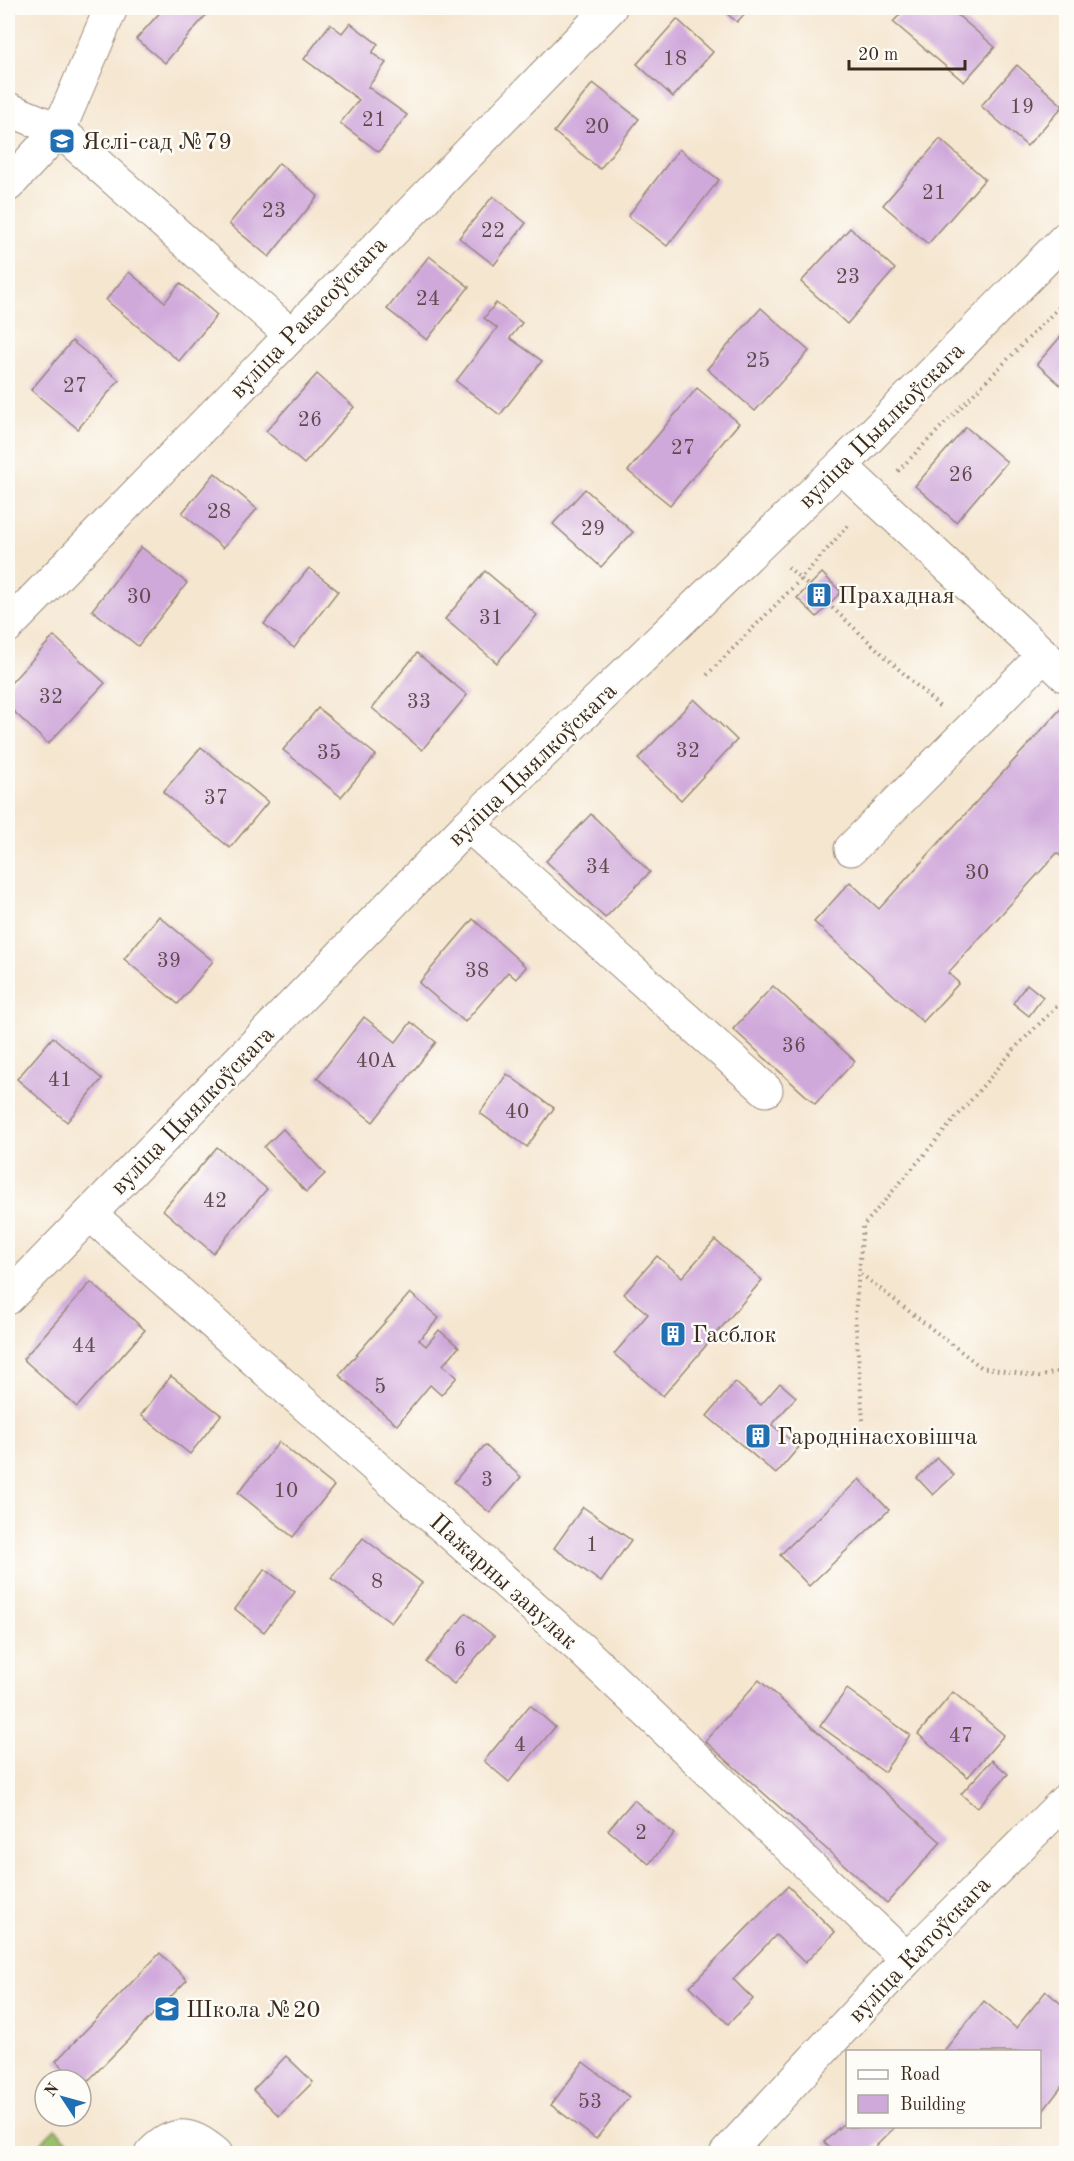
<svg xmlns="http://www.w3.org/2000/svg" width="1074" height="2161" viewBox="0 0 1074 2161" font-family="'Old Standard TT',serif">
	<rect width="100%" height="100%" fill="#fdfcf7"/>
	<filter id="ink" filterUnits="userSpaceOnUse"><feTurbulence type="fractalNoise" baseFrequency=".0167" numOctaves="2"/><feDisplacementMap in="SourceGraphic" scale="12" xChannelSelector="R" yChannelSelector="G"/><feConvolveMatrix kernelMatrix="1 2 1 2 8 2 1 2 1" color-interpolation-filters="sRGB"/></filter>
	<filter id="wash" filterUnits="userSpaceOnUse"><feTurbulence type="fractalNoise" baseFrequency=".008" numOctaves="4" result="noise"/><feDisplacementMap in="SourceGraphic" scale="24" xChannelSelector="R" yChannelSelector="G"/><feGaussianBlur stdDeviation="1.35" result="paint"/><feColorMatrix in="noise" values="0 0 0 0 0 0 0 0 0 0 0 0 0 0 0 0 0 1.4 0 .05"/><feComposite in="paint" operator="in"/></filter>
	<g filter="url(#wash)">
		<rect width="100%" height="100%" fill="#f5e6d0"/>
		<!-- green -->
		<polygon fill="#9bc06a" stroke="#6b7544" stroke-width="1.5" points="55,2128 81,2153 30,2153"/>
		<g id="blocks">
			<!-- building -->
			<g fill="#d0a9db">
				<polygon points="164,8 212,8 165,63 136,39"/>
				<polygon points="720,8 750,8 737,22"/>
				<polygon points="906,8 949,8 995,47 964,82 893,22"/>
				<polygon points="677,19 713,52 673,97 637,64"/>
				<polygon points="350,23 378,44 372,53 386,63 368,87 407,115 379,152 340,123 359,100 304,59 330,24 342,33"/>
				<polygon points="1017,65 1063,106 1027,146 981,106"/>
				<polygon points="593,83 639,119 600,169 554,132"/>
				<polygon points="940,139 985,179 928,244 883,205"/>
				<polygon points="679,149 719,180 667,246 628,216"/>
				<polygon points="279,163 318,196 269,257 229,224"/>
				<polygon points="493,196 526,223 494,265 459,238"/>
				<polygon points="850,228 895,269 847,324 801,282"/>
				<polygon points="429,256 469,287 427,340 387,309"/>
				<polygon points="129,272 165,302 180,283 217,315 179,361 106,300"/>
				<polygon points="496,303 522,323 510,338 542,361 500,415 456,381 497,328 484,318"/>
				<polygon points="761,308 809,351 755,411 707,369"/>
				<polygon points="1062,335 1066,339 1066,390 1037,364"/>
				<polygon points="72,341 119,380 78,429 31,390"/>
				<polygon points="317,374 354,407 304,464 266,431"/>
				<polygon points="697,388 739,423 670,505 628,471"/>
				<polygon points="966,427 1007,462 956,522 915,486"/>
				<polygon points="215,473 257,509 223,548 182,513"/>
				<polygon points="585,489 633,532 601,567 553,524"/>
				<polygon points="141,547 187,583 138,646 92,610"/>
				<polygon points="309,568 338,591 294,648 264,624"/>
				<polygon points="485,571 537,615 497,663 445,619"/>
				<polygon points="822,573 841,592 817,617 797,598"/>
				<polygon points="54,636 105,683 48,744 8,706 8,686"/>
				<polygon points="417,653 467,695 422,750 372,708"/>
				<polygon points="694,699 737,740 681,800 638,759"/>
				<polygon points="1066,703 1066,861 1057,853 948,973 959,983 923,1022 814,922 850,882 879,909"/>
				<polygon points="318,708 376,755 341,797 283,750"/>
				<polygon points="201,747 268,802 230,848 163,792"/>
				<polygon points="591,814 650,872 605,918 546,861"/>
				<polygon points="159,916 213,961 178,1004 124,959"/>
				<polygon points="473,919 526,967 516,979 508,972 465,1022 419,983"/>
				<polygon points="1027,984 1043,997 1029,1016 1013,1003"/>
				<polygon points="773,986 855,1061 815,1104 733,1029"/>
				<polygon points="364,1017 396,1042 411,1022 436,1042 373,1122 317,1078"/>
				<polygon points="53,1037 102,1079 67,1122 17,1079"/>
				<polygon points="507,1074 554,1108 527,1147 480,1113"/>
				<polygon points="283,1129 325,1174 306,1192 264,1147"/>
				<polygon points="217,1147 267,1189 213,1253 163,1210"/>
				<polygon points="715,1240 762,1280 663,1396 614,1354 648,1314 624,1294 657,1256 682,1277"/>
				<polygon points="91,1282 145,1330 77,1407 23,1359"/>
				<polygon points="410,1293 439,1318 419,1340 426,1346 439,1330 459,1347 443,1365 457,1377 441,1395 430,1385 397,1425 339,1375"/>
				<polygon points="171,1376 221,1415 190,1454 141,1415"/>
				<polygon points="735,1382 761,1405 780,1383 796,1397 772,1425 799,1447 776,1474 707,1416"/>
				<polygon points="279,1442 334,1486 293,1537 238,1493"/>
				<polygon points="485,1445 521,1477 490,1513 454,1482"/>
				<polygon points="937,1458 954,1475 933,1495 917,1478"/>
				<polygon points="859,1479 889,1510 809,1586 780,1555"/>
				<polygon points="583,1507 631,1540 601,1582 554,1548"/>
				<polygon points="363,1538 422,1583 391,1623 331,1578"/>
				<polygon points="265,1569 295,1592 264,1632 235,1609"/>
				<polygon points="466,1613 494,1636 454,1684 426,1662"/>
				<polygon points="759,1680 941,1842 887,1903 705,1741"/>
				<polygon points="847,1689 910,1735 884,1772 820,1726"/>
				<polygon points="953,1692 1004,1735 968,1777 918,1734"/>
				<polygon points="530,1705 555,1727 509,1782 484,1761"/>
				<polygon points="992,1760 1008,1774 977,1808 961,1794"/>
				<polygon points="634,1800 674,1834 649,1864 608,1830"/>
				<polygon points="788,1886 835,1932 805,1963 776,1935 733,1979 753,1999 728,2024 690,1986"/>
				<polygon points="160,1953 187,1980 82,2087 81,2080 75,2080 56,2061"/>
				<polygon points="1046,1991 1066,2008 1066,2081 1040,2115 1040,2052 943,2052 984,2001 1016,2028"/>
				<polygon points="286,2056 313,2082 279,2116 253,2090"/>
				<polygon points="583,2062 629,2097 596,2139 551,2105"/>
				<polygon points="848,2119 848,2127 895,2127 868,2154 835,2154 824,2142"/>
			</g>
		</g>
	</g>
	<g filter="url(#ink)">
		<use href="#blocks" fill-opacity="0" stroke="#988877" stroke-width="1.5"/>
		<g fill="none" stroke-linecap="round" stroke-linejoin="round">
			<!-- minor casing -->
			<g stroke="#988877" stroke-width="35">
				<g id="minor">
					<polyline points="8,109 59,130 291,335"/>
					<polyline points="8,185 59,130 111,8"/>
					<polyline points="841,466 1066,676"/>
					<polyline points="8,626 610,8"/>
					<polyline points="468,825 766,1090"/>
					<polyline points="851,849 1044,655"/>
					<polyline points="91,1215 579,1647 907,1959"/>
					<polyline points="8,1298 468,825 841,466 1066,238"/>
					<path d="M151,2154C174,2130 191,2132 216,2154"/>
					<polyline points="726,2154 907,1959 1066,1800"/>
				</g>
			</g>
			<!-- path -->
			<g stroke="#988877" stroke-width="4" stroke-dasharray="1.5 4.5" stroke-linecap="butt">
				<polyline points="898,471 1066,300"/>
				<polyline points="788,567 941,708"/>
				<polyline points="707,675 801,579 850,523"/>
				<polyline points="861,1274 981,1367 1039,1377 1066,1369"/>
				<polyline points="863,1420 855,1315 863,1226 1018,1045 1066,997"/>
			</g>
			<!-- minor -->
			<use href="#minor" stroke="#fff" stroke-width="33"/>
		</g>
	</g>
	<!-- icons -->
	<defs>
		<g id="school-square" transform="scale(1.35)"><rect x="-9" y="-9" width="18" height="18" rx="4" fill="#1f6fb2" stroke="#fdfcf7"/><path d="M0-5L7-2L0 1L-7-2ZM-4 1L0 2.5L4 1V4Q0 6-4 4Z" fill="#fff"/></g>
		<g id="building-square" transform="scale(1.35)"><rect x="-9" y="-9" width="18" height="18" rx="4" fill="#1f6fb2" stroke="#fdfcf7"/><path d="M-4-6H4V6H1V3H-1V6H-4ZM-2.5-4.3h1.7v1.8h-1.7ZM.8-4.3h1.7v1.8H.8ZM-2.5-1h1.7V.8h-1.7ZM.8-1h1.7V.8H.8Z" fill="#fff"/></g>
	</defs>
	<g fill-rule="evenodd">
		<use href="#school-square" x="62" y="141"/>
		<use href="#building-square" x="819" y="595"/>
		<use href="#building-square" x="673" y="1334"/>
		<use href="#building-square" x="758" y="1436"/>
		<use href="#school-square" x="167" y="2009"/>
	</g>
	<g text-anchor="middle" stroke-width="5" stroke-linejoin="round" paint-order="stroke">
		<!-- number labels -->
		<g font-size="21" fill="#604a4d">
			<text x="675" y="65">18</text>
			<text x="1022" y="113">19</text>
			<text x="374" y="126">21</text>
			<text x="597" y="133">20</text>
			<text x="934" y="199">21</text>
			<text x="274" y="217">23</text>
			<text x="493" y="237">22</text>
			<text x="848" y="283">23</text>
			<text x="428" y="305">24</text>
			<text x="758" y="367">25</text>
			<text x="75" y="392">27</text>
			<text x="310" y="426">26</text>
			<text x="683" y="454">27</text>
			<text x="961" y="481">26</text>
			<text x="219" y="518">28</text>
			<text x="593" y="535">29</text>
			<text x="139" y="603">30</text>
			<text x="491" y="624">31</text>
			<text x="51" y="703">32</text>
			<text x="419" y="708">33</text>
			<text x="688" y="757">32</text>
			<text x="329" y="759">35</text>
			<text x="216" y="804">37</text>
			<text x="598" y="873">34</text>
			<text x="977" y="879">30</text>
			<text x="169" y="967">39</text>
			<text x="477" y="977">38</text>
			<text x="794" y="1052">36</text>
			<text x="376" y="1067">40А</text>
			<text x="60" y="1086">41</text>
			<text x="517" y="1118">40</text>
			<text x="215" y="1207">42</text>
			<text x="84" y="1352">44</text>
			<text x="380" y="1393">5</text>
			<text x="487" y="1486">3</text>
			<text x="286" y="1497">10</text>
			<text x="592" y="1551">1</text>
			<text x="377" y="1588">8</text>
			<text x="460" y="1656">6</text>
			<text x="961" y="1742">47</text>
			<text x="520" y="1751">4</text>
			<text x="641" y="1839">2</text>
			<text x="590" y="2108">53</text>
		</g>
		<!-- poi labels -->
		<g font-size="24" fill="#3b2a1e" stroke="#fdfcf7" text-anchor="start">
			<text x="82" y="149">Яслі-сад №79</text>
			<text x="838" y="603">Прахадная</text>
			<text x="692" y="1342">Гасблок</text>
			<text x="777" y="1444">Гароднінасховішча</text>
			<text x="186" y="2017">Школа №20</text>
		</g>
		<!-- street labels -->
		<g font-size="24" fill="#3b2a1e" stroke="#fdfcf7">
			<text transform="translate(308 317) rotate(-46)" y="8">вуліца Ракасоўскага</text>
			<text transform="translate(881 425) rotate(-45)" y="8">вуліца Цыялкоўскага</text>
			<text transform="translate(532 764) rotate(-44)" y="8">вуліца Цыялкоўскага</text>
			<text transform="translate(192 1110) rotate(-46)" y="8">вуліца Цыялкоўскага</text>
			<text transform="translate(504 1581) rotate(42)" y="8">Пажарны завулак</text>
			<text transform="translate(919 1949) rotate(-46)" y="8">вуліца Катоўскага</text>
		</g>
	</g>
	<!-- margin -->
	<rect width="1074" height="2161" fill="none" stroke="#fdfcf7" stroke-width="30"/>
	<!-- legend -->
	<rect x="846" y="2050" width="195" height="78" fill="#fdfcf7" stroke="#afa8a0" stroke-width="1.5"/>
	<rect x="858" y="2070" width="30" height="9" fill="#ffffff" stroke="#afa8a0" stroke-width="1.5"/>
	<text x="900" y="2080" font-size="18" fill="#3b2a1e">Road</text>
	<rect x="858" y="2095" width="30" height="18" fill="#d0a9db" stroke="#afa8a0" stroke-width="1.5"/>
	<text x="900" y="2110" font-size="18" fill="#3b2a1e">Building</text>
	<!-- north arrow -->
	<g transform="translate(63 2098) rotate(306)"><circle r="28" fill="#fdfcf7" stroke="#afa8a0" stroke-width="1.5"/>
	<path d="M0-4.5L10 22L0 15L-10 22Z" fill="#1f6fb2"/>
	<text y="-9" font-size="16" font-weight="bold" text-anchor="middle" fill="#3b2a1e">N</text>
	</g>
	<!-- scale -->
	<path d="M849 60v9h116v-9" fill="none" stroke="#3b2a1e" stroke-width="3"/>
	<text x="858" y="60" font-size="18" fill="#3b2a1e" stroke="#fdfcf7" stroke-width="4.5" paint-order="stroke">20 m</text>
</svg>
